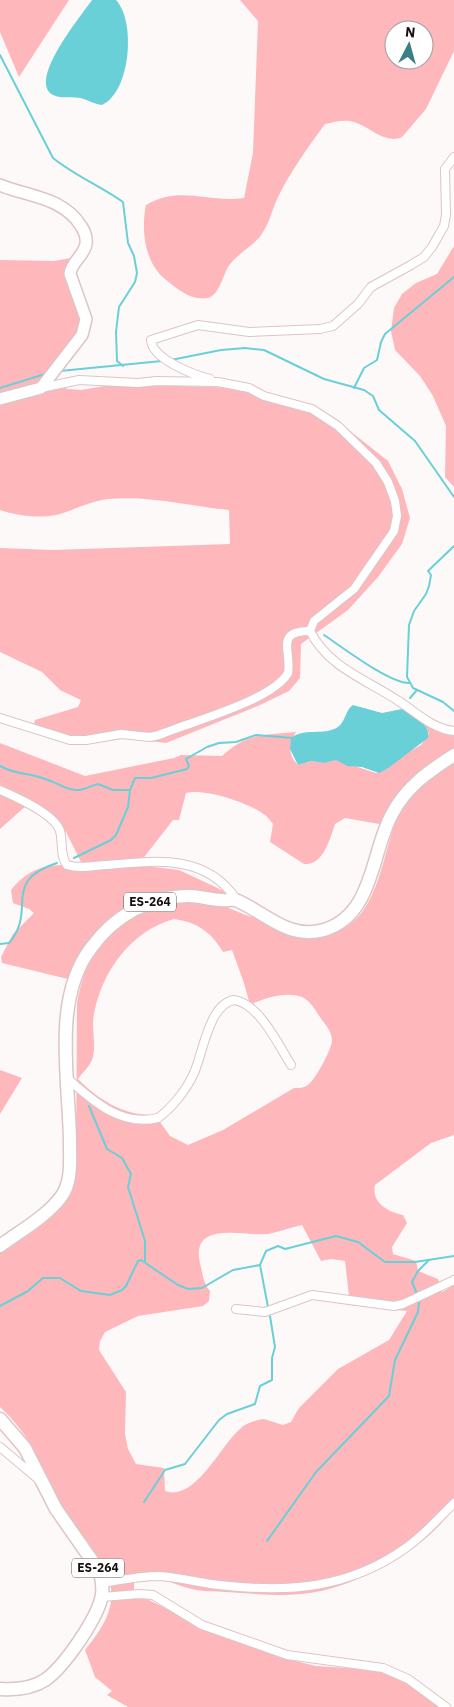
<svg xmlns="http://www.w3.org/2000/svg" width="454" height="1707" viewBox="0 0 454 1707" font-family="'IBM Plex Sans',sans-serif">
	<rect width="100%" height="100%" fill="#fef9f9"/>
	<!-- green -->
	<g fill="#feb7bb" fill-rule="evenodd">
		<polygon points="0,0 69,0 19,77 0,32"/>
		<path d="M240,0H454V51L426,109L402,137C385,145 369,126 354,122C344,119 335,122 325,124C308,147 291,171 278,197C272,209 270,222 263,232C255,246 237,253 228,267C223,276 219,295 208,298C191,301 177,289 165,279C144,262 141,229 146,205C181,185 206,203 244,198L253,153L258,21ZM394,30H424V60H394Z"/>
		<polygon points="454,246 454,487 445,477 446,426 433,396 420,376 395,350 391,331 394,308 402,294 416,283 437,274"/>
		<path d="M82,256L76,271C94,321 79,333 52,373L58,385L68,389L81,390L116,384L242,388L330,415L388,461L402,489L410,518L402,544L378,577L348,610L301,644L300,678L289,691L258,706L166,743L128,738L87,744L32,729L35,720L78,707L81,700L60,690L42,672L0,652V548L53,550L230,544L229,510C189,506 149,495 108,499C91,501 76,509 60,514C40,519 19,516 0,510V260L54,261Z"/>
		<path d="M425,726H434L454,734V753L443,759L385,825L345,818L335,824C330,839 323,866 304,864L270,842L273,824C270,820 266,815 262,813C246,802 204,788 186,793L179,820H173L138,865L179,870L226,892L224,895L182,889L161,892L127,907L72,980L2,963L1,957L13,934L34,913L29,909L13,903L11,890C31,865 54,862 84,868L66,832L28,804L0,829V743L85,776L174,758L181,755L222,756C247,733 264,735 296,732C289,743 287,754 298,765L311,761L324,763L336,759C349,765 362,768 376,773L387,769L402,756L421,745L429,734Z"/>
		<path d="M454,761V1135L431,1143L375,1185C371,1202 388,1212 403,1215L407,1223L392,1247L393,1254L416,1261L418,1271L438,1279L442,1292L454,1285V1507C429,1546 366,1581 321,1591C291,1598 257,1594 226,1592C215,1591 203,1592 192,1589C169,1584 159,1573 134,1582V1589L139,1595L197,1624L283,1658L316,1666L380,1670L404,1679L441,1707H128L107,1695L112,1691L95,1677L85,1650C99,1633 114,1612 111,1589C106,1555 68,1522 51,1492C43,1478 40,1463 33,1449C25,1434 13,1419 0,1407V1252L42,1220L76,1171L77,1003C84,966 95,944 127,922C152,904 186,894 217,904C231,908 245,916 259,919C273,923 287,924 301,926C310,928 325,933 334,931C382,921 382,841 403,806C416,786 435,774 454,761ZM174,919C197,922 211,932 223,952L232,950L244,983L250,1005C264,998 286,991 302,997C311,1001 317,1013 322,1020C327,1026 332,1033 332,1041C331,1050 316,1079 308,1085C304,1088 299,1088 294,1088L223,1130L188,1145L170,1136L155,1115C124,1116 99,1100 78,1079C82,1073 89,1067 92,1060C97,1047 91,1028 94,1014C102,971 131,931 174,919ZM302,1225L321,1261L331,1259L345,1261L350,1305L407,1311L389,1340L338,1369L299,1408L291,1422L283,1425L264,1419C256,1420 246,1423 240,1429C220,1446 195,1502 165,1491L164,1468L136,1464L128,1449L125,1434L126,1392L99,1350L100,1341L105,1332L138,1316L203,1306L209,1301L210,1291C202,1281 203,1274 200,1263C190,1219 247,1237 268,1234C280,1232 291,1227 302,1225Z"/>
		<polygon points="0,1070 22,1078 0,1114"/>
	</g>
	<!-- water -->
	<g fill="#69d0d8">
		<path d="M92,0H116C136,21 131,92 102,105C94,104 88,100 80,98C71,96 62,99 53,95C27,81 81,16 92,0Z"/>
		<path d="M353,705L382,713L402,709C412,714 431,724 428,738L387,769L379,773L362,767L347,766L336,760L324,763L311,761L298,765L290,749L291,738C304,728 320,735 334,729C346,725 344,711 353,705Z"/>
	</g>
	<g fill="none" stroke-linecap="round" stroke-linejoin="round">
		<!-- stream -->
		<g stroke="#69d0d8" stroke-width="2">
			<path d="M0,55L53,158C74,175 100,186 123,202L128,243L134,256L137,273L135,282L119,307L116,332L117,361L123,366"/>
			<polyline points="171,360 221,350 245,348 264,350 324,379 364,390 373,396 379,410 415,441 454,497"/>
			<polyline points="60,371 162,361"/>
			<polyline points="0,388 45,374"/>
			<polyline points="354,388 364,368 377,360 381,342 385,334 454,277"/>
			<polyline points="454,546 428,571 431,575 429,586 426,594 414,611 409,625 407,677 413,688 443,702 454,711"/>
			<path d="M324,635C342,647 389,683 409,683"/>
			<polyline points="410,698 417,690"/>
			<path d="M0,766C19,776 27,772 45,779C56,782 64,789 75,790C84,791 89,786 98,784L113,790H130"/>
			<polyline points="74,858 111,840 116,835 128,807 130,790 135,778 151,778 187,769 189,766 186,759 207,747 219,743 236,742 256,735 293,738"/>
			<path d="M0,944L9,943C38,909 0,882 57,863"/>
			<polyline points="89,1106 107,1149 122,1158 131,1174 128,1187 145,1241 145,1261"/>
			<polyline points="417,1294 412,1282 418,1271 429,1260"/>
			<polyline points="0,1306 28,1291 43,1278 60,1278 81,1291 110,1295 122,1290 126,1286 138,1261 141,1260 178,1285 188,1289 202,1288 233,1270 260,1265"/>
			<polyline points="268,1307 260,1265 266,1251 278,1246 285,1249 336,1236 358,1242 385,1262 415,1262 454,1256"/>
			<polyline points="144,1502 165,1470 185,1464 219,1420 227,1414 255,1404 260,1386 272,1380 272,1358 275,1347 270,1316"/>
			<polyline points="267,1541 316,1472 389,1396 395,1360 418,1312 419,1302"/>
		</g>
		<!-- street casing -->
		<g stroke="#dcc5c6" stroke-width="10">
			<g id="street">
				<path d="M210,379C194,375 152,359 151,340L198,325L249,332L320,329L333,326L358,304L371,287L411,265L424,257L432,247L444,226L446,215L445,169L454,157"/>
				<path d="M41,388L79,380L138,383L156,381L218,382L249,388L264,396L312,409L338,426L376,463L388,482L395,501L397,516L394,531L354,589L314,621L310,631C328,667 365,679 397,700C415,711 432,729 454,731"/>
				<path d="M0,718L70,740H86L121,734L150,737L159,735C190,722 272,701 288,673C292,651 274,631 310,631"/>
				<path d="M0,790C16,797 55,814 60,831C63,842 60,857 67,865C79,869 93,866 106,865C154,861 205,853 236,899"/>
				<path d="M67,1078C93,1101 121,1127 158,1118C172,1108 187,1089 194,1073C203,1053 209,1004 234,1000C259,1003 279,1046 291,1065"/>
				<polyline points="236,1309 265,1312 312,1295 394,1306 403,1304 454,1280"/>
				<polyline points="0,1447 38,1479"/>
				<path d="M103,1583C121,1580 140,1576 159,1576C179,1577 199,1583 219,1585C288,1593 349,1589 407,1547C425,1534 439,1518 454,1503"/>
				<polyline points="102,1597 139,1594 153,1595 202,1625 287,1655 383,1668 408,1679 446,1707"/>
			</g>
		</g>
		<!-- secondary casing -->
		<g stroke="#dcc5c6" stroke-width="14">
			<path id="secondary" d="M0,185C29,197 63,197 81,226C85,232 87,237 86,244C84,256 71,262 70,274L86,319L82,335L41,388L0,399"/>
		</g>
		<!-- primary casing -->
		<g stroke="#dcc5c6" stroke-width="15">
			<g id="primary">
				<path d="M0,1246C20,1231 46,1217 61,1197C72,1182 70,1162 70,1145C70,1083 51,1000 91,948C114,916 149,896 189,896C200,896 211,900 222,900C227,901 233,898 238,901C267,914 289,940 324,930C374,915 371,852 392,814C406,787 429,771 454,755"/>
				<path d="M0,1419L25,1448L56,1509L100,1572C102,1580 103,1587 102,1595C98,1618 64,1667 45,1680C31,1689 15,1690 0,1689"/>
			</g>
		</g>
		<!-- street -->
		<use href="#street" stroke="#fff" stroke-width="8"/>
		<!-- secondary -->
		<use href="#secondary" stroke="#fff" stroke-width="11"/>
		<!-- primary -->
		<use href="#primary" stroke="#fff" stroke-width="12"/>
	</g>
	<g text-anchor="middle" stroke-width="4" stroke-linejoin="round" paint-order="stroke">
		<!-- shield labels -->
		<g fill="#fff" stroke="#5c5757" stroke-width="1">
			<rect x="124" y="892.5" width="52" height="19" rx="4"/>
			<rect x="72" y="1558.5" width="52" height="19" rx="4"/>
		</g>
		<g font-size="12" font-weight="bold" fill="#160f0f">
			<text x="150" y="906">ES-264</text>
			<text x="98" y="1572">ES-264</text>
		</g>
	</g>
	<!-- north arrow -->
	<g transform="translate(409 45) rotate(6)"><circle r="24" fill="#ffffff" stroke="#a29f9f"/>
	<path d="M0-4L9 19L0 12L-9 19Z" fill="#388086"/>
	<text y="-8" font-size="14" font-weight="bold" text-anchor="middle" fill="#160f0f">N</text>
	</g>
</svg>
